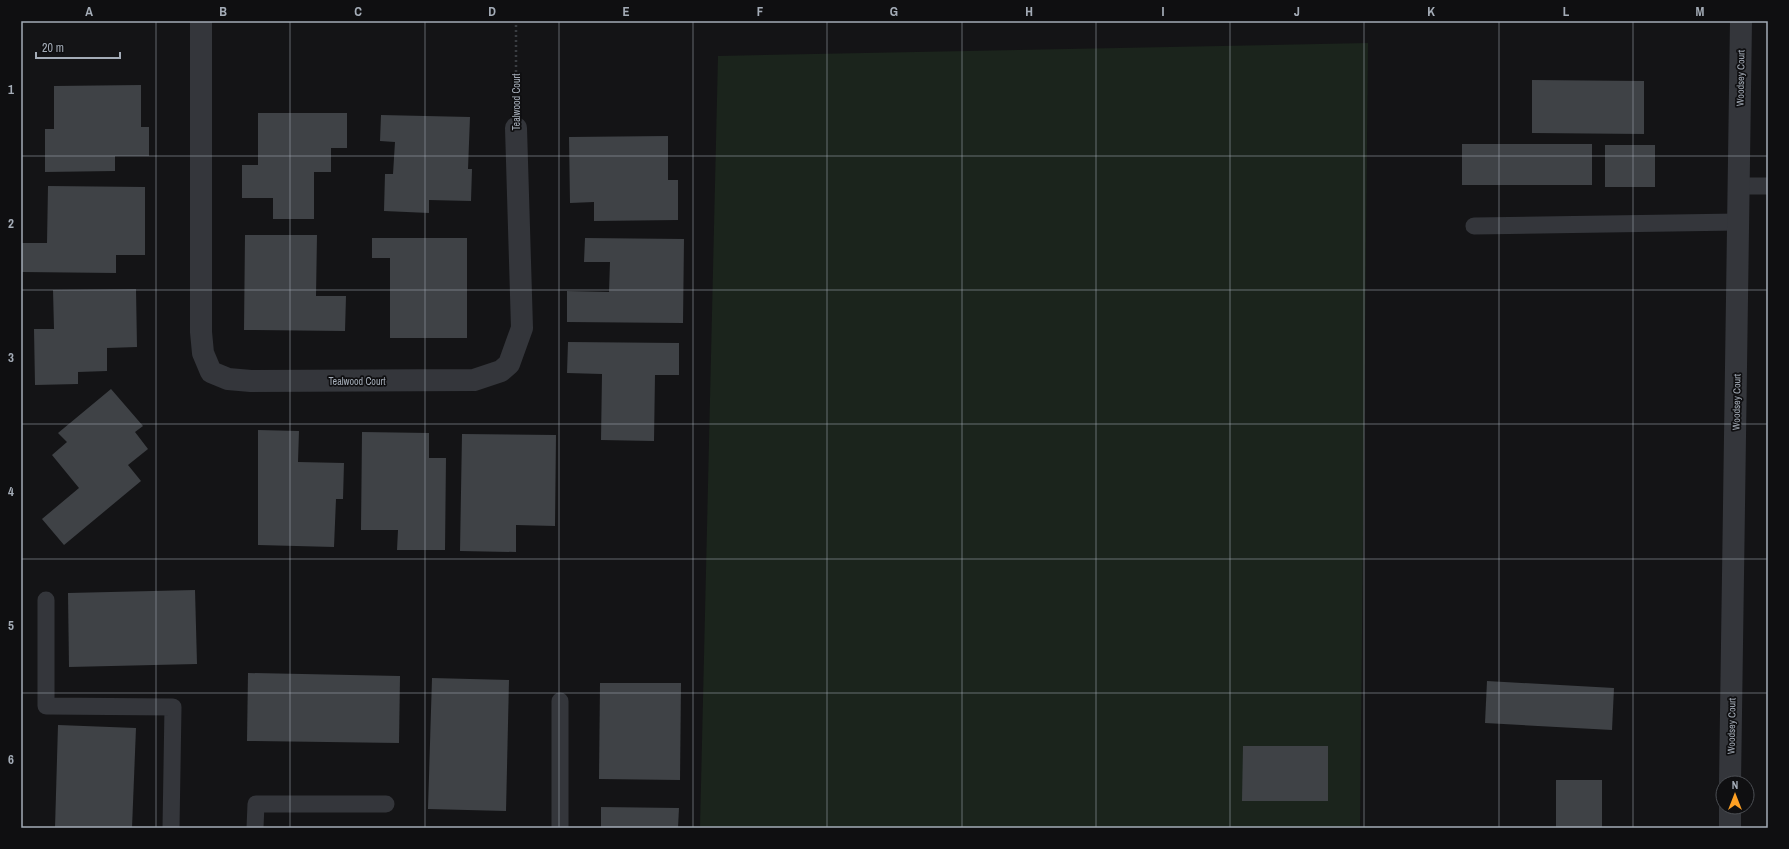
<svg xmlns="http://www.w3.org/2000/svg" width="1789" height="849" viewBox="0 0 1789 849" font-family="'Archivo Narrow',sans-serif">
	<rect width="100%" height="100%" fill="#141416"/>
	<!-- grass -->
	<polygon fill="#1b241c" points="1368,43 1360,828 700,828 718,56"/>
	<!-- building -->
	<g fill="#3f4246">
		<polygon points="1532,80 1644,81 1644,134 1532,133"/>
		<polygon points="141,85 141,127 149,127 149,156 115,156 115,171 45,172 45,129 54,129 54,86"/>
		<polygon points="258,113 347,113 347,148 331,148 331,172 314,172 314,219 273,219 273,198 242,198 242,165 258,165"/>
		<polygon points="381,115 470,117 468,169 472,169 471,201 429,200 429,213 384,211 385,174 393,174 395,142 380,141"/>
		<polygon points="668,136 668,180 678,180 678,220 594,221 594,202 570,203 569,137"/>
		<rect x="1462" y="144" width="130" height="41"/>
		<rect x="1605" y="145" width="50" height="42"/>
		<polygon points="48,186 145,187 145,255 116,255 116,273 22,272 22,243 47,243"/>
		<polygon points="245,235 317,235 316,296 346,296 345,331 244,330"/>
		<polygon points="372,238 467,238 467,338 390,338 390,258 372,258"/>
		<polygon points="585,238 684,239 683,323 567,322 567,291 609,292 610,262 584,262"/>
		<polygon points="136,289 137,347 107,348 107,371 78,372 78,384 35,385 34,329 54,329 53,290"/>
		<polygon points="568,342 679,343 679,375 655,375 654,441 601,440 602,374 567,373"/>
		<polygon points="111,389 143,426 135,432 148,449 128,465 141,481 64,545 42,519 79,488 52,455 67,442 58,433"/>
		<polygon points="258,430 299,431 298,462 344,463 343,499 336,499 334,547 258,545"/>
		<polygon points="362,432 429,433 429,458 446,458 445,550 397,550 398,530 361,530"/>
		<polygon points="462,434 556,435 555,526 516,525 516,552 460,551"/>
		<polygon points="195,590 197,664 69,667 68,593"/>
		<polygon points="248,673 400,676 399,743 247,741"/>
		<polygon points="432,678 509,680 506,811 428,809"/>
		<polygon points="1487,681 1614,688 1612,730 1485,723"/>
		<polygon points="600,683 681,683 680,780 599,779"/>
		<polygon points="58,725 136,728 132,828 55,828"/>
		<polygon points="1243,746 1328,746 1328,801 1242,801"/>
		<rect x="1556" y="780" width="46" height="48"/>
		<polygon points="601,807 679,808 678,828 601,828"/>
	</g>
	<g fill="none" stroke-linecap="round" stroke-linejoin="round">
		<!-- path -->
		<polyline stroke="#3a3d42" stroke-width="2.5" stroke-dasharray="2 3" stroke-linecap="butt" points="516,102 516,21"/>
		<!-- service -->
		<g stroke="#34363b" stroke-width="17">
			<polyline points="1739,186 1768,186"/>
			<polyline points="1474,226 1738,222"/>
			<polyline points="46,600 46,706 173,707 171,828"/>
			<polyline points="255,828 256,804 386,804"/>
			<polyline points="560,828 560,701"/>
		</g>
		<!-- minor -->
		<g stroke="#34363b" stroke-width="22">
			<polyline points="201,21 201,332 203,353 211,372 228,379 251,381 474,380 501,371 509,364 522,328 516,128"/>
			<polyline points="1730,783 1741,21"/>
			<polyline points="1730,828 1730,807"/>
		</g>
	</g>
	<!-- grid -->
	<path fill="none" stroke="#a4acb7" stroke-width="1" stroke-opacity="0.55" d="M156,21V828M290,21V828M425,21V828M559,21V828M693,21V828M827,21V828M962,21V828M1096,21V828M1230,21V828M1364,21V828M1499,21V828M1633,21V828M21,156H1768M21,290H1768M21,424H1768M21,559H1768M21,693H1768"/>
	<g text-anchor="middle" stroke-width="3.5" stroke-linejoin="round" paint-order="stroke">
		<!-- street labels -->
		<g font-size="10" fill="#a4acb7" stroke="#0f0f11">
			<text transform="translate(1740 78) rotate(-89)" y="4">Woodsey Court</text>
			<text transform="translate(516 102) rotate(-90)" y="4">Tealwood Court</text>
			<text x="357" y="385">Tealwood Court</text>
			<text transform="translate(1736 402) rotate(-89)" y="4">Woodsey Court</text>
			<text transform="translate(1731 726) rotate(-89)" y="4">Woodsey Court</text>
		</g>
	</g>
	<!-- border -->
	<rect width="1789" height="849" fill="none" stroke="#0f0f11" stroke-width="44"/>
	<!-- north arrow -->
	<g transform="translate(1735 795)"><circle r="19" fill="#0f0f11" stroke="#4b4e53"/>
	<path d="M0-3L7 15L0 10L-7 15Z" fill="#fda024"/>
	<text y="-6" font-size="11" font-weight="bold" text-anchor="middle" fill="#a4acb7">N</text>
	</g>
	<!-- scale -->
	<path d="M36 52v6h84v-6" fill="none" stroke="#a4acb7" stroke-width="2"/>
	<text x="42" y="52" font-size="12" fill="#a4acb7" stroke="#0f0f11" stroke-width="3" paint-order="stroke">20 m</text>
	<rect x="22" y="22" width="1745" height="805" fill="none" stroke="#a4acb7" stroke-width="1.5"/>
	<g font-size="13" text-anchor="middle" font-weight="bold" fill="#a4acb7">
		<text x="89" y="16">A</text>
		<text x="223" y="16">B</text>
		<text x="358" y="16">C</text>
		<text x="492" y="16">D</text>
		<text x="626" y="16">E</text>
		<text x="760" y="16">F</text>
		<text x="894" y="16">G</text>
		<text x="1029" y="16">H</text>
		<text x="1163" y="16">I</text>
		<text x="1297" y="16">J</text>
		<text x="1431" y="16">K</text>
		<text x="1566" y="16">L</text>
		<text x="1700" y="16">M</text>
		<text x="11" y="94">1</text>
		<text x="11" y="228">2</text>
		<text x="11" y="362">3</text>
		<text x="11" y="496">4</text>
		<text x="11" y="630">5</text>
		<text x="11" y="764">6</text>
	</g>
</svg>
